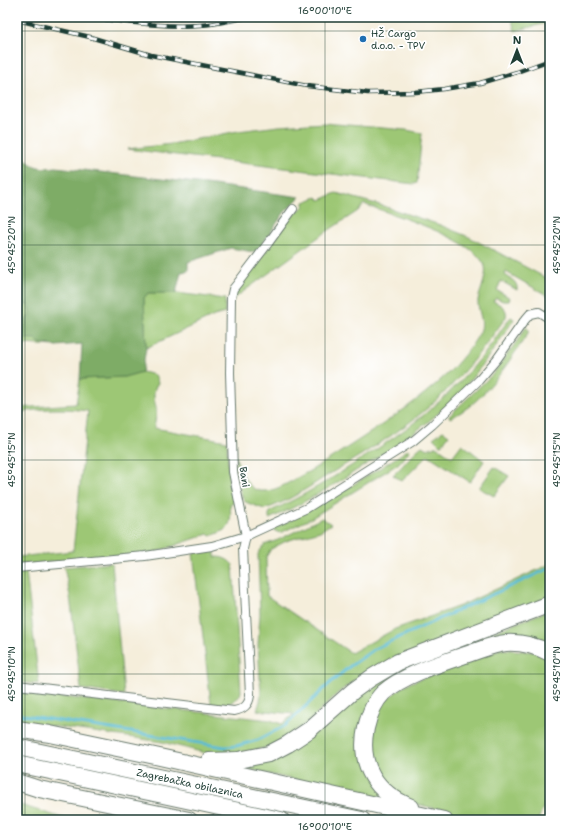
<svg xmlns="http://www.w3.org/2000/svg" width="567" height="837" viewBox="0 0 567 837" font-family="'Shantell Sans',sans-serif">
	<rect width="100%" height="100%" fill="#fff"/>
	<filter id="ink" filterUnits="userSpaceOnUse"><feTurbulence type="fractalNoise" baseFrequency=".025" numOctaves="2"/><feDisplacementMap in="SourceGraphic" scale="8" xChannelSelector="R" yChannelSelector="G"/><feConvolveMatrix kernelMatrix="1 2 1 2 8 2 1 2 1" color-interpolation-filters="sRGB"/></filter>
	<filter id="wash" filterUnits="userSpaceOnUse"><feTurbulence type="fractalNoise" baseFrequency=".012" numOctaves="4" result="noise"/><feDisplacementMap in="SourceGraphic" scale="16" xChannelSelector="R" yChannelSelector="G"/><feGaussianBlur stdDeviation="0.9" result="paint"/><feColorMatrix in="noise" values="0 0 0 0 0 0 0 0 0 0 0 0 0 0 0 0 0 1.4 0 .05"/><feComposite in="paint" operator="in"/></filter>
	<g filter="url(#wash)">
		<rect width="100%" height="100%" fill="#f5eedb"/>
		<!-- green -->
		<g fill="#9dc774" stroke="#5e8254">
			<polygon points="511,17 550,17 550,22 515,31"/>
			<polygon points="324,123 406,130 422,133 417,183 414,184 127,149 172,144 238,131 279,126"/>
			<path d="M336,193L380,205L440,225L469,237L550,280V297L506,272L505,275C511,279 518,282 517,290L501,281L497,290L510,298L509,301H503L496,298L493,301C501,305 508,308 506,317C486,345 466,371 442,395C409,427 368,451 328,475C311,486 283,505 264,509C262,508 244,502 244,501C239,493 236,466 235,456C241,469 245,489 261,491C274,492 286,484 297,478C320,466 340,452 362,438C391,419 420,399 446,375C456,366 474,344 480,332C485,321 477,311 478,300C480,290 489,273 484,264C470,237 393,215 364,204L358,211L323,234L233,299L236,290L288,220L304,206V202L317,197L320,200Z"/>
			<polygon points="148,293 176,293 225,299 225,313 214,316 146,348 144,298"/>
			<path d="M25,304L29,305L30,315L26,320C36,341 32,341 56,346L21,344L19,345L17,355V332Z"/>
			<path d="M511,317L514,319C498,344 476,375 456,397C426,427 390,450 354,472C326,490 299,506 269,519V514L271,511C303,496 333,478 363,458C404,432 443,403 475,365C488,351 498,334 509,319Z"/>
			<path d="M526,327L529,330L527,335C506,365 484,403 450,418L449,416L493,374L517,341Z"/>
			<path d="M142,372L155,375L158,383C152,390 154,399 156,408C157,413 155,422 154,428L227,441L229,484L234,503L230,504C232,525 230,530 210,536L208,534L153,553L17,565V557L73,551L88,411C66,408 39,408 17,413V408L76,404L80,379L124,377Z"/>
			<polygon points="443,431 449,435 441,446 433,438"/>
			<path d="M462,444L484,461L470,482L428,455L402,481L393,475C404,466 411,454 422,446L427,449L436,446L452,457Z"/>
			<path d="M409,449L410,450L398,464L310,519L280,533L275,531L274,528C321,506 365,478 409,449Z"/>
			<polygon points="494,467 509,476 494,496 479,488"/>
			<polygon points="322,518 331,524 320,531 286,541 271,549 266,557 267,596 351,653 395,629 460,606 550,564 550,597 365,672 338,693 307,723 269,747 229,755 205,753 162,742 45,725 17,722 17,692 270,720 282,724 294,714 257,710 260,701 261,694 258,645 260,614 258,554 264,545 278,540"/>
			<path d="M208,550H212L215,552V557C223,557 228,559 233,565L241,692L239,697L230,703V706L211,704L193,553Z"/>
			<polygon points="112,563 124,695 81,689 70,596 64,567"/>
			<polygon points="26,571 39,684 17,682 17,572"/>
			<polygon points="550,610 550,647 530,639 408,672 362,719 385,800 233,766 251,765 385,674"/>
			<polygon points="501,649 536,652 550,659 550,791 538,820 485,820 416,804 403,799 377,774 369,737 383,702 407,684"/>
			<polygon points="17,804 66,819 68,820 17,820"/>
		</g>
		<!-- forest -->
		<path fill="#7eac66" stroke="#4e744d" d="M17,153L22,154C31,168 40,169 56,167L214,185L300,197L284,213L258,250L253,252L231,248L188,262V271L181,272L176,293H148L144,298L146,348L142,372L124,377L80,379L82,344L56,346L39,343L35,339H23L26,320L30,315L29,305L17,302Z"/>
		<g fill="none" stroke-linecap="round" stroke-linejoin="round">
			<!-- stream -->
			<polyline stroke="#58bcd6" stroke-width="3" points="17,714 225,747 236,746 258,740 286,725 328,685 349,667 376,648 550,568"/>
		</g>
	</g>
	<g filter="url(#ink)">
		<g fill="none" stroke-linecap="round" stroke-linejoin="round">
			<!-- minor casing -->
			<g stroke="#6a7b6e" stroke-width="10">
				<g id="minor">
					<polyline points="246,536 233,472 230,373 231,298 233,289 237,284 269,242 293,209"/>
					<polyline points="17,568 145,556 212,546 246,536 307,508 413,441 432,425 479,380 497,359 524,321 530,314 539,312 550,319"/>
					<path d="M17,685L234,711C244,709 249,705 250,695L243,549L246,536"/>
				</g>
			</g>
			<!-- motorway casing -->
			<g stroke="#6a7b6e" stroke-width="18">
				<g id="motorway">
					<polyline points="17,729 50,734 155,756 444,820"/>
					<polyline points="17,747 362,820"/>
					<polyline points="209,761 238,760 269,754 288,744 309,730 353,691 371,678 398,662 550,604"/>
					<polyline points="17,764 281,820"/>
					<polyline points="17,782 39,789 189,820"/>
					<path d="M411,807C376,793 358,765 366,728C369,715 373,703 383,693C404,674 445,662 471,653C483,649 494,644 506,643C522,642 536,646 550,653"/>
				</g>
			</g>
			<!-- minor -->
			<use href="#minor" stroke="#fff" stroke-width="8"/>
			<!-- motorway -->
			<use href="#motorway" stroke="#fff" stroke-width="16"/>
			<!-- rail casing -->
			<g stroke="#1f3d34" stroke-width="4.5">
				<g id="rail">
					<path d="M85,17C123,21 162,28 200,25C216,24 232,20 249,17"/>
					<polyline points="17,20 90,37 151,55 307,86 368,93 416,92 444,89 480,83 517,72 550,60"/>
				</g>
			</g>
			<!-- rail -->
			<use href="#rail" stroke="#fff" stroke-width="3" stroke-dasharray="9" stroke-linecap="butt"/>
		</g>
	</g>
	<!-- ticks -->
	<path fill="none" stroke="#1f3d34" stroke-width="1" stroke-opacity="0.45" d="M25,17V820M325,17V820M17,31H550M17,245H550M17,460H550M17,674H550"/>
	<!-- markers -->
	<circle fill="#1f6fb2" stroke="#fff" stroke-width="1.5" cx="363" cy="39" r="4"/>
	<g text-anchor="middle" stroke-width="3.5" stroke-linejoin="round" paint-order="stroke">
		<!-- poi labels -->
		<g font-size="10" fill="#1f3d34" stroke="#fff" text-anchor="start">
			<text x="371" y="37">HŽ Cargo<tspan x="371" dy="12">d.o.o. - TPV</tspan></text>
		</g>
		<!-- street labels -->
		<g font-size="10" fill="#1f3d34" stroke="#fff">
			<text transform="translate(245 477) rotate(81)" y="4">Bani</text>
			<text transform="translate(190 783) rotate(12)" y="4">Zagrebačka obilaznica</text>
		</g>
	</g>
	<!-- margin -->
	<rect width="567" height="837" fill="none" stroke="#fff" stroke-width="44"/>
	<!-- north arrow -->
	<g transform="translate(517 50)" stroke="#ffffff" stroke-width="3" paint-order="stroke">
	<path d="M0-3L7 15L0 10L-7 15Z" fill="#1f3d34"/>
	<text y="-6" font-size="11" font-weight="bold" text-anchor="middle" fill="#1f3d34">N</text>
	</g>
	<rect x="22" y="22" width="523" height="793" fill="none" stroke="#1f3d34" stroke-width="1.5"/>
	<g font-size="10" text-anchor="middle" fill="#1f3d34">
		<text x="325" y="14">16°00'10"E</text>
		<text transform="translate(11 245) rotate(-90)" y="4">45°45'20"N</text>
		<text transform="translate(556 245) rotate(-90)" y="4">45°45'20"N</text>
		<text transform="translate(11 460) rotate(-90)" y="4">45°45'15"N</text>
		<text transform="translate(556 460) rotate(-90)" y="4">45°45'15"N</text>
		<text transform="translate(11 674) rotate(-90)" y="4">45°45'10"N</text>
		<text transform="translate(556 674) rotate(-90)" y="4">45°45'10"N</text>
		<text x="325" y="830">16°00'10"E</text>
	</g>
</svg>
